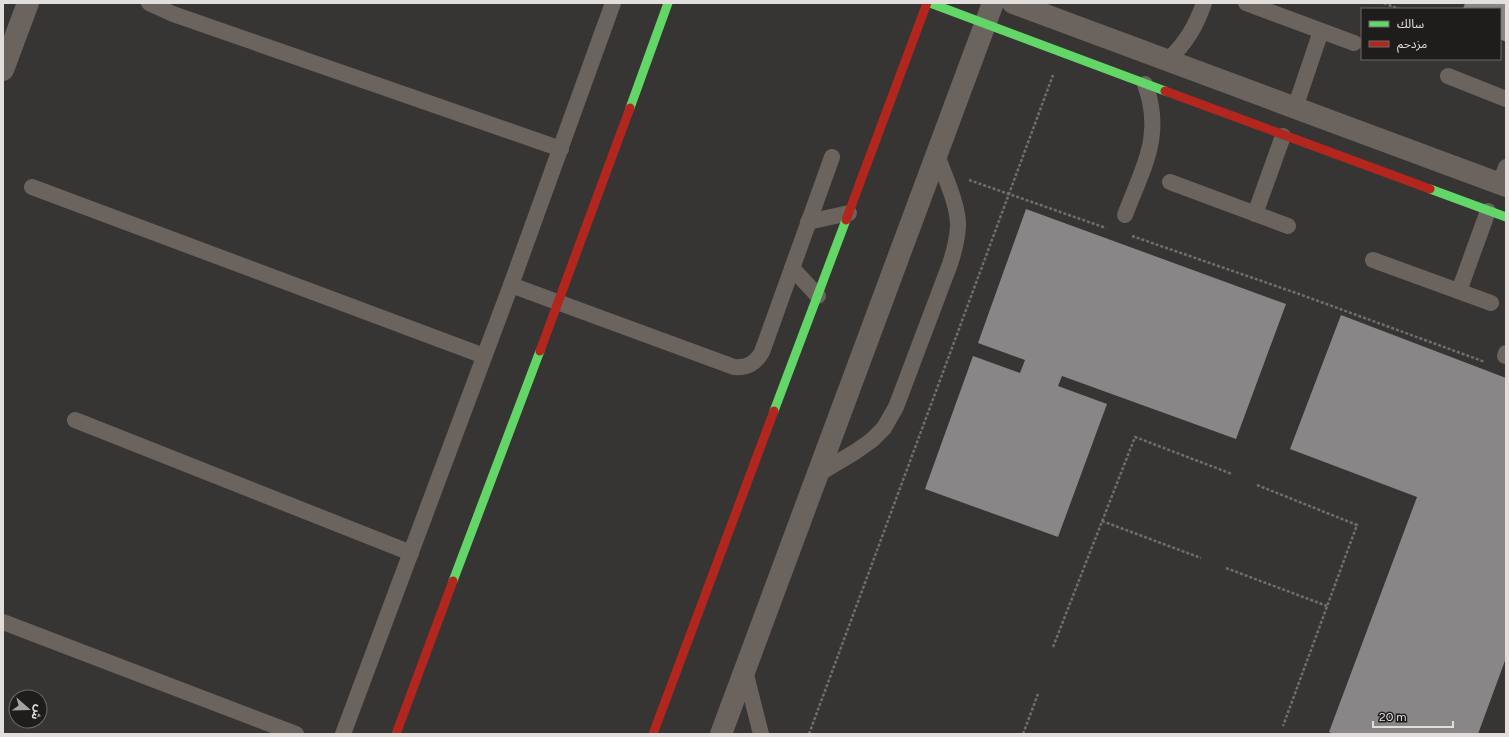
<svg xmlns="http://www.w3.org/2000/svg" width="1509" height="737" viewBox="0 0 1509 737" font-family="Figtree,'Noto Sans Arabic',sans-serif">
	<rect width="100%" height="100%" fill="#373533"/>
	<!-- building -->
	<g fill="#888686">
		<polygon points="1465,3 1506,3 1506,42 1500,39 1500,9 1463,9"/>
		<polygon points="1026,209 1286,304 1236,439 1062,376 1058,386 1107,404 1058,537 925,489 973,356 1020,373 1025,360 978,343"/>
		<polygon points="1341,315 1506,378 1506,658 1478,734 1334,734 1329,732 1417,497 1290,449"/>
	</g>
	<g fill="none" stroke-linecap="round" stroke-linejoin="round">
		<!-- path -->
		<g stroke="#726d6a" stroke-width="2.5" stroke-dasharray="3 2" stroke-linecap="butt">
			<polyline points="1384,3 1399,9"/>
			<polyline points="969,180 1106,228"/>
			<polyline points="1132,236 1299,294 1485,362"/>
			<polyline points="1257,485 1357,525 1283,726"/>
			<polyline points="1102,521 1201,558"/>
			<polyline points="1226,568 1327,606"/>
			<polyline points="1053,647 1135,437 1232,474"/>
			<polyline points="809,734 1053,75"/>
			<polyline points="1023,734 1038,694"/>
		</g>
		<!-- lane -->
		<g stroke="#6b635e" stroke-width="16">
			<polyline points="149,3 173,14 561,149"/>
			<polyline points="1246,3 1354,43"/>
			<path d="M1168,60C1186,43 1196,26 1204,3"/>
			<polyline points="1448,76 1506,99"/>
			<polyline points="1295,108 1321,31"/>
			<polyline points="1170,182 1288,226"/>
			<polyline points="1500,183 1506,167"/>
			<polyline points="32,187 484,356"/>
			<polyline points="1255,214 1283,136"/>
			<path d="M1125,215C1143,167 1164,136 1145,84"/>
			<polyline points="808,222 849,213"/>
			<polyline points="1373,260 1491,303"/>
			<polyline points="792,268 818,296"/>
			<path d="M511,285L734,367C747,368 755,364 762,352L832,157"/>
			<polyline points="1459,291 1488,211"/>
			<polyline points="1505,356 1506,353"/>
			<polyline points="75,420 411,553"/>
			<path d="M818,474L855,452L872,440L884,428L896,407L950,264C954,252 957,240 958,227C959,206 944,175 937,155"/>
			<polyline points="3,622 296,734"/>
			<polyline points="745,671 761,734"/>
			<polyline points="343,734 511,285 613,3"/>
		</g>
		<!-- street -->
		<g stroke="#6b635e" stroke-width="22">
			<polyline points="1013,3 1506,186"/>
			<polyline points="3,70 28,3"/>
			<polyline points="721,734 993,3"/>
		</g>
		<!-- fast -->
		<g stroke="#63d668" stroke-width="9">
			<polyline points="930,3 1165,91"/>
			<polyline points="630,108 668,3"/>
			<polyline points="1430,189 1506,217"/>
			<polyline points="774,411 846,220"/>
			<polyline points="453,581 540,351"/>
		</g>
		<!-- jam -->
		<g stroke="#b3261e" stroke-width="9">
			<polyline points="1165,91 1430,189"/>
			<polyline points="846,220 927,3"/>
			<polyline points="540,351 630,108"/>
			<polyline points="396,734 453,581"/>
			<polyline points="653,734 774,411"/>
		</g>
	</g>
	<!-- border -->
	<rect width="1509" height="737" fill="none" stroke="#e1dedc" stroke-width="8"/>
	<!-- legend -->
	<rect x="1361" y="8" width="140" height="52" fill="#1f1d1b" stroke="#6d6a68"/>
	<rect x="1369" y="21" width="20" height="6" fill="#63d668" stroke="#6d6a68"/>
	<text x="1397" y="28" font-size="12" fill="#e1dedc">سالك</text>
	<rect x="1369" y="41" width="20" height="6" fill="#b3261e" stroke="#6d6a68"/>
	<text x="1397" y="48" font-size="12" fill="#e1dedc">مزدحم</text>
	<!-- north arrow -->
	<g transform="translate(28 709) rotate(110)"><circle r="19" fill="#1f1d1b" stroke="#6d6a68"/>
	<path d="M0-3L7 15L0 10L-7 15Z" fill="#a6a3a1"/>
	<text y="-6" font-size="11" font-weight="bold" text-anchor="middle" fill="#e1dedc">ش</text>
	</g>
	<!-- scale -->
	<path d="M1373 721v6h80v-6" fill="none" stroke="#e1dedc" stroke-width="2"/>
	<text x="1379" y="721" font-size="12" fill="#e1dedc" stroke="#1f1d1b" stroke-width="3" paint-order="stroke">20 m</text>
</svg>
